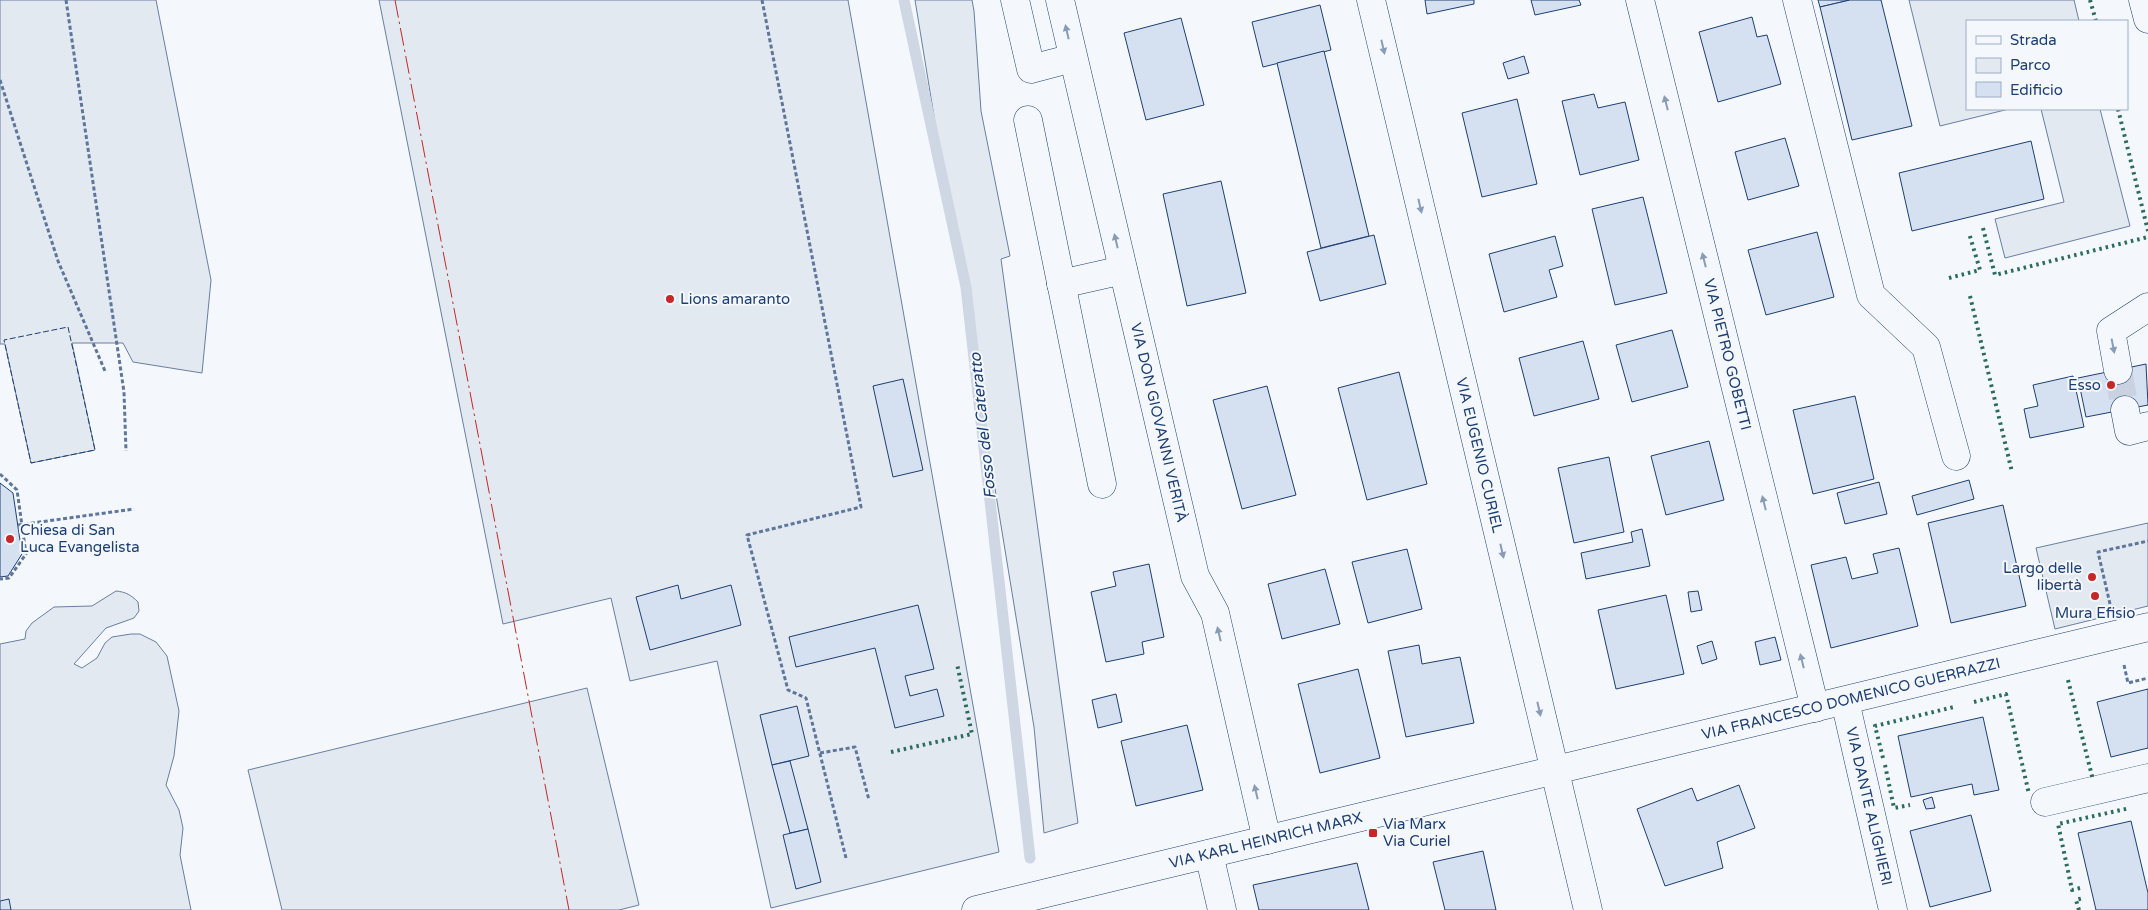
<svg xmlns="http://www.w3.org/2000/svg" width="2148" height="910" viewBox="0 0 2148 910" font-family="'Varela Round',sans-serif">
	<rect width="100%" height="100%" fill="#f4f7fb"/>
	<!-- green -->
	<g fill="#e3e9f0" stroke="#687fa3">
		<polygon points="0,0 156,0 211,280 202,373 133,362 123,343 72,343 95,450 31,463 5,344 0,344"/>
		<polygon points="379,0 848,0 999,852 771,908 717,661 630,681 611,598 503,624"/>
		<polygon points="915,0 972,0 974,11 981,111 1010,256 1001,259 1078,823 1044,833 1034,727"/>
		<polygon points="1909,0 2074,0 2079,21 1967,21 1967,109 2009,109 1940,126"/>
		<polygon points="2041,109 2100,109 2130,226 2005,258 1995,219 2064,202"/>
		<polygon points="2148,523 2148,606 2055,629 2036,548"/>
		<path d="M116,591C126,592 131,595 138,602L139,611L134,618L106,628L74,664L82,668L97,658L105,643L112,637L131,634H140L156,642L167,656L179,711L174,756L166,785L179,810L183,828L180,855L191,910H0V644L25,639L26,631L32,623L54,607L92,606Z"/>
		<polygon points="587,688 639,905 619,910 282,910 248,770"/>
	</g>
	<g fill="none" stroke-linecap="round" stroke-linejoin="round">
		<!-- stream -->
		<polyline stroke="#cfd7e4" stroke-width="11" points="904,0 966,287 1030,858"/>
	</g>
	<!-- building -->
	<g fill="#d5e0f0" stroke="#1d3f73">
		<polygon points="1425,0 1474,0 1474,4 1427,14"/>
		<polygon points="1531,0 1579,0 1581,5 1535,15"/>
		<polygon points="1818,0 1850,0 1820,7"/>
		<polygon points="1850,0 1881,0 1912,126 1852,140 1820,7"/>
		<polygon points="1320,5 1331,50 1263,67 1252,22"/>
		<polygon points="1752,17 1757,37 1767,35 1781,84 1718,102 1699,32"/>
		<polygon points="1181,18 1204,105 1146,120 1124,33"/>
		<polygon points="1324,51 1369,236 1321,248 1277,63"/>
		<polygon points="1524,56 1529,73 1508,79 1503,63"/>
		<polygon points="1594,94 1598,108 1625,102 1639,160 1580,175 1562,101"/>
		<polygon points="1517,99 1537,184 1482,197 1462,113"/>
		<polygon points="1785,138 1799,186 1748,200 1735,152"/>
		<polygon points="2031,141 2044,199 1912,231 1899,173"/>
		<polygon points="1221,181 1246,293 1187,306 1163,194"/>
		<polygon points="1643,197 1667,293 1615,305 1592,209"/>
		<polygon points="1817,232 1834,297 1766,315 1748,250"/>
		<polygon points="1374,235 1386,284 1320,301 1307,252"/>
		<polygon points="1555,236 1563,266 1549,270 1557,297 1504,312 1489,254"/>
		<polygon points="1672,330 1688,387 1632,402 1616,345"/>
		<polygon points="1583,341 1599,399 1534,416 1519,358"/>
		<polygon points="2146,364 2148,405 2086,417 2078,378"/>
		<polygon points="1399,372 1427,484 1367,500 1338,388"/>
		<polygon points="2073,376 2084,427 2030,438 2024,409 2038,406 2033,385"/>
		<polygon points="903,379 923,470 893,477 873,386"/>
		<polygon points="1267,386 1296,495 1242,509 1213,400"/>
		<polygon points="1855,396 1874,479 1813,494 1793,410"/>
		<polygon points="1709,441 1724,500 1666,515 1651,456"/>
		<polygon points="1609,457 1624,532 1574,543 1558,468"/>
		<polygon points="1969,480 1974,499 1917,515 1912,496"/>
		<polygon points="1879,482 1887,514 1845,524 1837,493"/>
		<polygon points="0,483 13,493 22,554 8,576 0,577"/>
		<polygon points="2003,505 2026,606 1951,623 1928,523"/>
		<polygon points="1642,529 1650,566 1586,579 1581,553 1633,542 1631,532"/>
		<polygon points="1899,548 1918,626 1831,648 1811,565 1846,557 1852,579 1878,573 1873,554"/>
		<polygon points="1407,549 1422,609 1368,623 1352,562"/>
		<polygon points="1149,564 1164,637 1142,642 1144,654 1106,662 1091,592 1116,586 1113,572"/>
		<polygon points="1325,569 1340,624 1282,639 1268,584"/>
		<polygon points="678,585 681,599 731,585 741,625 650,650 636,597"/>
		<polygon points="1698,591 1702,610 1691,612 1688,592"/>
		<polygon points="1666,595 1684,674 1616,689 1598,610"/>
		<polygon points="918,605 934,669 905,676 910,696 937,689 944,716 895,728 875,648 796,667 789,637"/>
		<polygon points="1775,637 1781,660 1760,665 1755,642"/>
		<polygon points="1712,641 1717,659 1702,664 1697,646"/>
		<polygon points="1419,645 1422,664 1460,657 1474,723 1406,737 1388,651"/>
		<polygon points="1358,669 1380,758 1320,773 1298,684"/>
		<polygon points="2148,689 2148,748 2111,757 2097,702"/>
		<polygon points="1116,694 1122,722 1098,728 1092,700"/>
		<polygon points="797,706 809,756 772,765 760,715"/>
		<polygon points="1983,717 1999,790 1974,795 1972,784 1911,797 1898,736"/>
		<polygon points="1187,725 1203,790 1136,806 1121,741"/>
		<polygon points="790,761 808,829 790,833 772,765"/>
		<polygon points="1739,785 1755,828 1717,842 1723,868 1665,886 1637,809 1692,788 1697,801"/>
		<polygon points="1932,797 1935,808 1926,809 1923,800"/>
		<polygon points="1971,815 1991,891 1930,907 1910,831"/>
		<polygon points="2131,821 2148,893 2148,910 2096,910 2078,833"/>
		<polygon points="808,829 821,882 796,889 783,835"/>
		<polygon points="1483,851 1496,910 1445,910 1433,862"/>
		<polygon points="1357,863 1369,910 1259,910 1253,885"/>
		<polygon points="9,899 11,910 0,910 0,901"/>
	</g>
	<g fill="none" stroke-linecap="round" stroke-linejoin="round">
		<!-- minor-tunnel -->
		<polyline stroke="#c9d2e0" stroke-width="28" stroke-dasharray="28 14" stroke-linecap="butt" points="2118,370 2125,410"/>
		<!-- minor casing -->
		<g stroke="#1d3f73" stroke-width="29">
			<g id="minor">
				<polyline points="1015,0 1031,69 1073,58"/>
				<path id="s1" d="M1060,0L1195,576L1215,613L1267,840"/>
				<path id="s2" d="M1371,0L1588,910"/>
				<path id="s3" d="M1640,0L1815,708"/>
				<polyline points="1797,0 1871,295 1926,347 1956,456"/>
				<polyline points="1028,120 1102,484"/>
				<polyline points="1061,284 1123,270"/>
				<polyline points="2118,370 2111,331 2148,307"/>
				<polyline points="2125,410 2129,431 2148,426"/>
				<path id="s4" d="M1845,701L1893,910"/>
				<polyline points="2045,802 2148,778"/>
				<polyline points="1209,854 1222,910"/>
				<path id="s5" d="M976,910L2148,627"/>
			</g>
		</g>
		<!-- major casing -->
		<g stroke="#1d3f73" stroke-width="29">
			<polyline id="major" points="2143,0 2148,19"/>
		</g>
		<!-- path -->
		<g stroke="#5e769c" stroke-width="3" stroke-dasharray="4 2.5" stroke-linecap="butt">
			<polyline points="66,0 124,392 126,451"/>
			<polyline points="762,0 861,507 747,535 788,690 806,698 846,858"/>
			<polyline points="0,80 58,261 105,371"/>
			<polyline points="0,474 17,490 26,554 9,578 0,579"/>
			<polyline points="18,525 134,509"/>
			<polyline points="2110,604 2098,552 2148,541"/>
			<polyline points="2124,665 2128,683 2148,678"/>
			<polyline points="820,753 855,747 869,800"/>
		</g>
		<!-- minor -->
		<use href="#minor" stroke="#f4f7fb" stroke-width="28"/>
		<!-- major -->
		<use href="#major" stroke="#f4f7fb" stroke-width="28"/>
		<!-- hedge -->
		<g stroke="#2c6c60" stroke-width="4" stroke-dasharray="2.5 4" stroke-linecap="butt">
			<polyline points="2090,0 2096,21"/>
			<polyline points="2118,109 2148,231"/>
			<polyline points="1983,228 1995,275 2148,237"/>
			<polyline points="1949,278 1980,270 1969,233"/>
			<polyline points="1970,296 2012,472"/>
			<polyline points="2068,680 2093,780"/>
			<polyline points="1974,702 2006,694 2029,794"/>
			<polyline points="891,752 972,734 957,664"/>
			<polyline points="1883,758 1875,726 1954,707"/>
			<polyline points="1885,765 1894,808 1910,805"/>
			<polyline points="2080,888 2072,890 2058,824 2130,808"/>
			<polyline points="2079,910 2076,900 2083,898"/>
		</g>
		<!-- fence -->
		<polygon stroke="#1d3f73" stroke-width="1" stroke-dasharray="6 2.5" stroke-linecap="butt" points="68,327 95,450 31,463 4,340"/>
		<!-- power -->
		<polyline stroke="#c62828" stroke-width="1" stroke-dasharray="18 4 2.5 4" stroke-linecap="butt" points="395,0 569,910"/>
	</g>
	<!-- one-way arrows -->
	<defs><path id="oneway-solid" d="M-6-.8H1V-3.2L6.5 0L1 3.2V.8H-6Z" transform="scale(1.25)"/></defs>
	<g fill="#889bb7">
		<use href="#oneway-solid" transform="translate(1067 32) rotate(-103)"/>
		<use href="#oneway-solid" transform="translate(1383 47) rotate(77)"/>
		<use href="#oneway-solid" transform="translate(1666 103) rotate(-104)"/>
		<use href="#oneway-solid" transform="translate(1420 206) rotate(77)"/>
		<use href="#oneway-solid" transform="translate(1116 241) rotate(-103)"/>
		<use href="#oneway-solid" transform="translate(1704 260) rotate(-104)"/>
		<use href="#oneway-solid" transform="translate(2113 346) rotate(79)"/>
		<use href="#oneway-solid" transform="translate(1764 503) rotate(-104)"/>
		<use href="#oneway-solid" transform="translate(1502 551) rotate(77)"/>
		<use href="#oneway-solid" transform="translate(1219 634) rotate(-103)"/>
		<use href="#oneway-solid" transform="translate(1802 661) rotate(-104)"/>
		<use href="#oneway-solid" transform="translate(1539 709) rotate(77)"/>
		<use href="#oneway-solid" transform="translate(1256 792) rotate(-103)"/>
	</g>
	<!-- markers -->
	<g fill="#c62828" stroke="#f4f7fb" stroke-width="2">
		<circle cx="670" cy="299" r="5"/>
		<circle cx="2111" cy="385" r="5"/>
		<circle cx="10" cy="539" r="5"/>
		<circle cx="2092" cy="577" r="5"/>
		<circle cx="2095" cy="596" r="5"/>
		<rect x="1368" y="828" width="10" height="10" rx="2.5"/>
	</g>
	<g text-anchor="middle" stroke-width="4" stroke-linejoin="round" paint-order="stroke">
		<!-- poi labels -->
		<g font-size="15" fill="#1d3f73" stroke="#f4f7fb" text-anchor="start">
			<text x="680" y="304">Lions amaranto</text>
			<text x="2101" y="390" text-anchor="end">Esso</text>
			<text x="20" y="535">Chiesa di San<tspan x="20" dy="17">Luca Evangelista</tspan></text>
			<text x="2082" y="573" text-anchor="end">Largo delle<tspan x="2082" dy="17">libertà</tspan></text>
			<text x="2095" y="618" text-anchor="middle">Mura Efisio</text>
			<text x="1383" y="829">Via Marx<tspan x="1383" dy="17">Via Curiel</tspan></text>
		</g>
		<!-- street labels -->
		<g font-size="15" fill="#1d3f73" stroke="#f4f7fb">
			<text dy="5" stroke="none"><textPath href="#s3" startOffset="365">VIA PIETRO GOBETTI</textPath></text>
			<text dy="5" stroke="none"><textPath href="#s1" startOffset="434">VIA DON GIOVANNI VERITÀ</textPath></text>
			<text dy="5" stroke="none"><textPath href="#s2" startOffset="468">VIA EUGENIO CURIEL</textPath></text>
			<text dy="5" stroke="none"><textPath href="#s5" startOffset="900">VIA FRANCESCO DOMENICO GUERRAZZI</textPath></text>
			<text dy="5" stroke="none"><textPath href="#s4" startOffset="108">VIA DANTE ALIGHIERI</textPath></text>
			<text dy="5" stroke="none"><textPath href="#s5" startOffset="298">VIA KARL HEINRICH MARX</textPath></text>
		</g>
		<!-- water labels -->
		<g font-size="16" font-style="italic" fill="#1d3f73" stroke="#f4f7fb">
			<text transform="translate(982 426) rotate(-96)" y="6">Fosso del Cateratto</text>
		</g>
	</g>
	<!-- legend -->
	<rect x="1966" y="20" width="162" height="90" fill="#f4f7fb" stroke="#9eadc5"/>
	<rect x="1976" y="36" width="25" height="8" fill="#f4f7fb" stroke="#9eadc5"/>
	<text x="2010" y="45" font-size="15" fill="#1d3f73">Strada</text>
	<rect x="1976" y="58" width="25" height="15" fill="#e3e9f0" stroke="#9eadc5"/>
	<text x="2010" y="70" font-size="15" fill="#1d3f73">Parco</text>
	<rect x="1976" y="82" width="25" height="15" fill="#d5e0f0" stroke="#9eadc5"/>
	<text x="2010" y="95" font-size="15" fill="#1d3f73">Edificio</text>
</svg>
